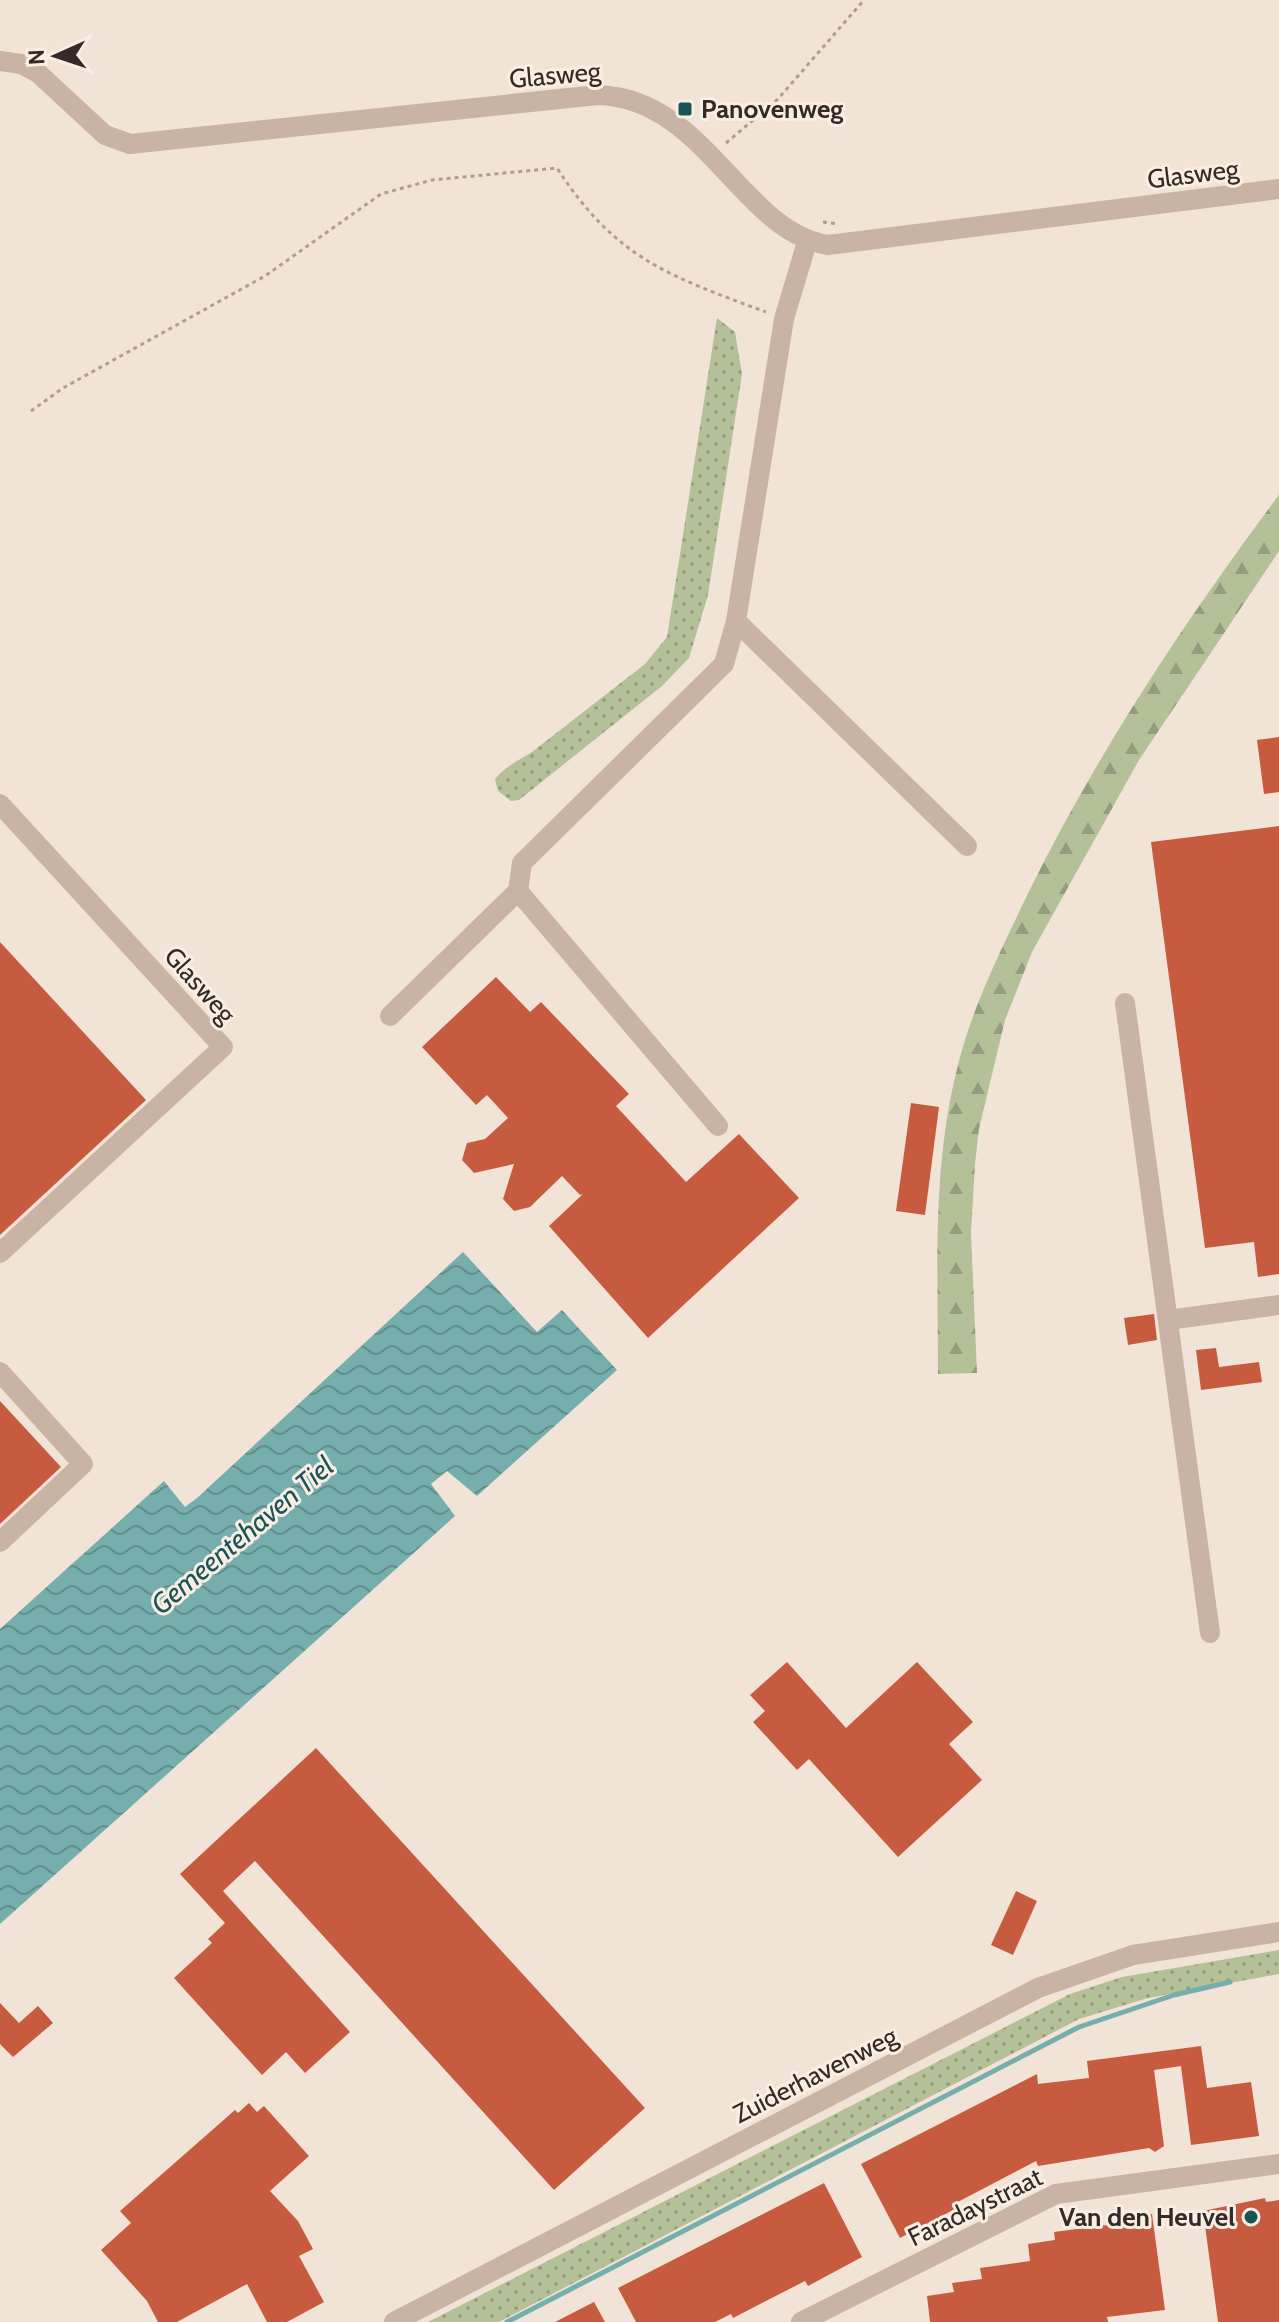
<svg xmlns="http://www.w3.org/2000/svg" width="1279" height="2322" viewBox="0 0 1279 2322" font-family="Cabin,sans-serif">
	<defs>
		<pattern id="grass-dots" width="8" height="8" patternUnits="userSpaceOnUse" patternTransform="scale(2)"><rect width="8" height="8" fill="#b4c098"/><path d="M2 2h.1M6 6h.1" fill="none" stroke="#939c7c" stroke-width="1.8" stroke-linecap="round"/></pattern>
		<pattern id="forest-firs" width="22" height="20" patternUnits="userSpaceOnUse" patternTransform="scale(2)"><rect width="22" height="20" fill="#b4c098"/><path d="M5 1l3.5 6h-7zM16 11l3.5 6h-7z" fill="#939c7c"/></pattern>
		<pattern id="water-waves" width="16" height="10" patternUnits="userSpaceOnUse" patternTransform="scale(2)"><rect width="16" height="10" fill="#76aeae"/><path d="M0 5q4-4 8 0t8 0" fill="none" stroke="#628e8d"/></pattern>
	</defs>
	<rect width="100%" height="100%" fill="#f1e4d7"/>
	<!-- grass -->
	<g fill="url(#grass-dots)">
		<path d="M717,318L735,332L742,374L708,595L689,658L662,686L519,800L511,801L498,791L495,779C507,765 518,761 532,752L645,664L667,637Z"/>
		<polygon points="1279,1950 1279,1974 1148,1998 1079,2019 499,2322 428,2322 1070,1994 1122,1977"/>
	</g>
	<!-- forest -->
	<path fill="url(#forest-firs)" d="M1279,495V551L1139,760L1032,952L1005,1020L979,1129L975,1164L971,1233L977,1373L938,1374C938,1273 932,1172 956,1073C969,1016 995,962 1020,910C1091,762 1181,626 1279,495Z"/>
	<!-- water -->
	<polygon fill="url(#water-waves)" points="463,1252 537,1332 562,1310 617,1370 477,1496 447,1471 431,1484 455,1516 0,1924 0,1629 164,1481 185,1507 197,1498"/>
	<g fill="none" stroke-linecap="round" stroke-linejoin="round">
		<!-- stream -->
		<polyline stroke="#76aeae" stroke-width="5" points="507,2322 1079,2027 1174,1995 1230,1982"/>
	</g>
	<!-- building -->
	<g fill="#c75b3f">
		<polygon points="1279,737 1279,792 1264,794 1257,740"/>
		<polygon points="1279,826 1279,1274 1258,1277 1254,1242 1205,1248 1151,842"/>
		<polygon points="0,942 146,1100 0,1235"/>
		<polygon points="496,977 530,1012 541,1002 629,1094 616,1106 686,1182 739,1134 799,1198 648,1338 549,1226 583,1194 580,1195 562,1176 530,1207 514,1211 503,1199 514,1164 474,1173 462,1160 467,1143 485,1139 508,1118 487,1095 476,1105 422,1047"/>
		<polygon points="911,1103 939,1107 925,1215 896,1211"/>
		<polygon points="1154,1314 1157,1340 1128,1345 1124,1318"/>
		<polygon points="1216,1348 1219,1367 1259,1362 1262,1382 1201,1390 1196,1350"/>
		<polygon points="0,1401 61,1467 0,1524"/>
		<polygon points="787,1662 846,1728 917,1662 973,1722 949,1744 982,1780 898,1857 809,1759 797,1770 753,1722 765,1711 750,1695"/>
		<polygon points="316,1748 645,2108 554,2190 255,1861 223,1891 350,2032 305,2073 286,2052 262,2075 174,1978 212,1943 208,1939 225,1923 180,1874"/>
		<polygon points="1016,1891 1037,1901 1013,1955 991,1945"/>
		<polygon points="0,2003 19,2023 38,2006 53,2023 13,2057 0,2044"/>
		<polygon points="1201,2046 1207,2088 1251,2082 1259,2136 1191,2145 1181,2066 1154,2070 1164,2146 1155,2152 1149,2148 1038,2166 1036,2161 952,2205 955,2209 900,2238 861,2164 1037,2074 1038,2084 1089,2078 1087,2061"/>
		<polygon points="249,2103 257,2112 264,2106 309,2156 270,2191 298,2221 313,2249 299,2256 324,2302 287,2322 267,2322 247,2284 177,2322 158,2322 147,2301 101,2250 131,2223 120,2211 235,2110 238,2113"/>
		<polygon points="824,2183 862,2257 808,2286 805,2281 733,2318 731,2314 715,2322 636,2322 618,2288"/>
		<polygon points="1265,2198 1266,2202 1279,2200 1279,2322 1218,2322 1203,2211"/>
		<polygon points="1152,2214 1165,2310 1107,2317 1108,2322 930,2322 927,2296 954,2292 952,2283 982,2279 980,2268 1030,2261 1028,2244 1055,2240 1054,2232 1115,2224 1115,2219"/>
		<polygon points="594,2302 605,2322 555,2322"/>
	</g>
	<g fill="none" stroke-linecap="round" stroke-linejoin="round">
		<!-- path -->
		<g stroke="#b59d8e" stroke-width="3" stroke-dasharray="4 4" stroke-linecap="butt">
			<polyline points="726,143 778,99 864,0"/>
			<polyline points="823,222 839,224"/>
			<path d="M31,411L63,388L265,276L381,194L432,180L557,168C616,259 669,276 766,312"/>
		</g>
		<!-- minor -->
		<g stroke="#c9b3a4" stroke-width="20">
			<path d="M0,61L21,64L38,73L105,135L130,144L598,95C705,98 742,232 828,245L1279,189"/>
			<polyline points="736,621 967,846"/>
			<polyline points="0,804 223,1047 0,1253"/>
			<polyline points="518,891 718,1126"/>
			<polyline points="1125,1003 1210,1633"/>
			<polyline points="390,1016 518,891 522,863 724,664 736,621 784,319 807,242"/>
			<polyline points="1168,1320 1279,1305"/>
			<polyline points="0,1372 83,1464 0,1542"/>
			<polyline points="394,2322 1038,1988 1133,1955 1279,1932"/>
			<polyline points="801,2322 1056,2194 1279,2164"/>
		</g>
	</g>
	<!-- markers -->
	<g fill="#1b5456" stroke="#f9eee4" stroke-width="3">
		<rect x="677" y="101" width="16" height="16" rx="4"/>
		<circle cx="1251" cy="2217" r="8"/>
	</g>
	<g text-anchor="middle" stroke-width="6" stroke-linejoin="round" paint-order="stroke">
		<!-- street labels -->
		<g font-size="26" fill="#342a26" stroke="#f9eee4">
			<text transform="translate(555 75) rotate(-5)" y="9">Glasweg</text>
			<text transform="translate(1193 174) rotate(-7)" y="9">Glasweg</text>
			<text transform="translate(200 985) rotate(48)" y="9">Glasweg</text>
			<text transform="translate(815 2075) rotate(-27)" y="9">Zuiderhavenweg</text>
			<text transform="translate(975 2207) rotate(-26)" y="9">Faradaystraat</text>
		</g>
		<!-- poi labels -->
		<g font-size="26" font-weight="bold" fill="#342a26" stroke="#f9eee4" text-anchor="start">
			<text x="701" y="118">Panovenweg</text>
			<text x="1235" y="2226" text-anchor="end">Van den Heuvel</text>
		</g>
		<!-- water labels -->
		<g font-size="28" font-style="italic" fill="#1b5456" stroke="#f9eee4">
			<text transform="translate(242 1535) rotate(-40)" y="10">Gemeentehaven Tiel</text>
		</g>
	</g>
	<!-- north arrow -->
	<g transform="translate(56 56) rotate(267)" stroke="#f9eee4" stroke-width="6" paint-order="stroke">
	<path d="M0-6L14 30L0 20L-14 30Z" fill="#342a26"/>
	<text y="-12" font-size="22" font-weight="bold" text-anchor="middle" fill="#342a26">N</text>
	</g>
</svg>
